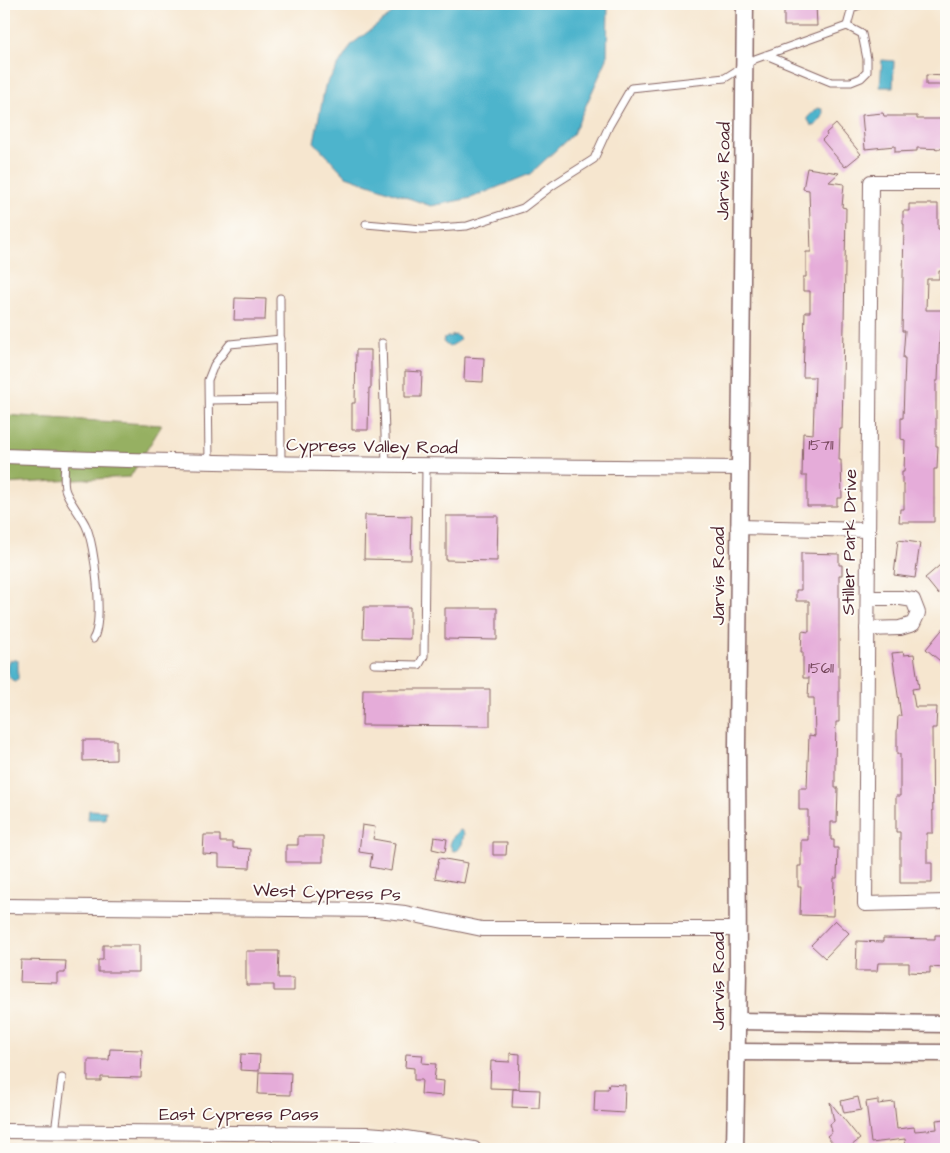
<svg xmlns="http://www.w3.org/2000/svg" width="950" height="1153" viewBox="0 0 950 1153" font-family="'Architects Daughter',sans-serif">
	<rect width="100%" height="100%" fill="#fdfcf7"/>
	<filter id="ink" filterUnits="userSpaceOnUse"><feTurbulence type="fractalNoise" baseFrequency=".02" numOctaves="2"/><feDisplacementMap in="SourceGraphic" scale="10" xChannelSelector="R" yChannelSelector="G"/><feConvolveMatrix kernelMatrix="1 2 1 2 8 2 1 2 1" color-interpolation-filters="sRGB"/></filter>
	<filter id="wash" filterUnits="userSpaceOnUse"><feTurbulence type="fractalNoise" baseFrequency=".0096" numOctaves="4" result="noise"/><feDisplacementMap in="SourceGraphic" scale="20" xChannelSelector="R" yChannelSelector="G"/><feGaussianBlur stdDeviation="1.12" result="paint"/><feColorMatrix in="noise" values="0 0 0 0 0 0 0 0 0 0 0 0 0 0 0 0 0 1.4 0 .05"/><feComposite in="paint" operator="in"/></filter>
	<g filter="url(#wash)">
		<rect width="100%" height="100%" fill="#f6e6cf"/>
		<!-- forest -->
		<polygon fill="#96b062" stroke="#706846" points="4,415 162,425 130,477 4,484"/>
		<!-- water -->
		<g fill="#4eb4cc" stroke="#4c6a7c">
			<polygon points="440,4 587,4 608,6 607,59 573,134 530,174 471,198 431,206 346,176 314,142 325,86 352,44 401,7"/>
			<polygon points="882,60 894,61 893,87 880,87"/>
			<path d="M817,108L822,109C826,117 819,120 815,126L811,125L807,118Z"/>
			<polygon points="456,335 460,338 459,341 449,347 443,342 444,338"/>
			<path d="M9,660H18V679L15,681C6,679 6,667 9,660Z"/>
			<polygon points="89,810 106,811 105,819 88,819"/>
			<path d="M461,830L464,834L462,844L458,850L453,851L450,845C451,840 456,831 461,830Z"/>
		</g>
		<g id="blocks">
			<!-- building -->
			<g fill="#e5acd9">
				<polygon points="784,4 816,4 817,26 784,26"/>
				<polygon points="926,75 946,76 946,85 926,85"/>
				<polygon points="883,113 884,116 917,116 917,119 945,119 945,149 917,148 917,151 895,152 895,146 865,149 862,115"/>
				<polygon points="836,124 861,154 845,167 822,140 827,135 826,133"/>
				<polygon points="807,168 839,173 829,182 844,184 842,207 846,208 843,382 842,429 840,429 839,460 841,460 842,498 837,498 837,506 807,506 807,476 802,476 803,433 813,434 815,377 803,377 805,312 810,312 810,291 803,291 803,277 806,277 806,252 811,252 809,190 803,189"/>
				<polygon points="909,204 938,204 938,229 945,229 944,257 946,257 946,271 939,271 939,279 927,279 926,310 943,310 943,331 940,331 938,381 936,381 936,446 938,446 937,469 934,469 934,522 899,522 900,509 904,509 904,484 902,484 902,472 904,472 905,440 901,439 901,418 903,418 905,358 903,358 905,331 902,331 904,224 903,224 903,211 909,211"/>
				<polygon points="235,298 266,299 265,320 234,320"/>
				<polygon points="356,350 371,350 371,388 369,388 368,430 352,430 352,403 355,403"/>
				<polygon points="465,357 484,358 483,382 464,381"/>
				<polygon points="405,371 422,372 421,397 405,397"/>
				<polygon points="365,515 412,516 411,560 364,559"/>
				<polygon points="446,516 498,516 497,561 446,560"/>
				<polygon points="898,540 920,543 915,578 894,575"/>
				<polygon points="801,553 839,554 839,565 842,565 842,575 839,575 839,722 836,722 835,763 835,788 838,788 837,822 831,822 831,840 834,840 834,848 838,848 837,878 834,878 833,916 800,915 801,887 798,887 798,866 801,866 801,840 808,840 808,810 799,810 799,788 807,788 809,735 815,736 814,698 808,698 809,678 803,678 803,652 801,652 802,631 809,632 809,601 796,601 796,590 801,590"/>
				<polygon points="946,560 946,587 938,594 925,578"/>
				<polygon points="364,607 410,607 410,639 363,638"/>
				<polygon points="445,608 497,608 497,640 445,639"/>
				<polygon points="946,625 946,666 926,649"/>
				<polygon points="903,652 904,655 914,654 919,688 912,689 915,707 937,707 936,728 932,728 933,833 927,833 927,863 932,863 932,883 900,883 900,832 896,832 896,796 900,796 900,754 897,754 897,733 898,716 901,716 892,653"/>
				<polygon points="363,689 490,689 490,726 362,725"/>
				<polygon points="83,740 116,740 116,760 83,761"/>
				<polygon points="362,825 375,827 373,839 395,843 391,871 370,867 372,854 359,852"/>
				<polygon points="204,835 220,835 220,842 233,842 233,848 251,849 250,868 219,867 219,855 203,854"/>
				<polygon points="298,836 323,836 323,862 286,862 286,845 298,845"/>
				<polygon points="434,837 447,839 445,852 432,849"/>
				<polygon points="493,842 507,842 506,855 493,855"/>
				<polygon points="439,858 468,863 464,883 435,878"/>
				<polygon points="835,920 849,933 825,958 811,945"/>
				<polygon points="935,935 946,935 946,968 930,967 930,973 909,972 909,963 878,963 877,971 856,971 857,941 883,942 883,938 935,939"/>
				<polygon points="103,945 139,945 139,972 98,972 98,960 103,960"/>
				<polygon points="246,951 279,951 278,978 294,978 294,991 274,991 274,985 246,985"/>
				<polygon points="21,960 66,961 65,973 57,973 57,983 20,982"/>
				<polygon points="110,1049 142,1050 141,1078 101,1077 101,1081 88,1081 88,1060 109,1060"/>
				<polygon points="510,1053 520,1054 519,1089 490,1088 491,1061 510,1062"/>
				<polygon points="241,1054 260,1055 259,1071 240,1070"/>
				<polygon points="406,1054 423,1055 422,1063 436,1064 434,1080 444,1081 443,1096 421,1094 422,1080 414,1080 414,1068 405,1067"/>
				<polygon points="259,1072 291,1073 290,1095 258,1094"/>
				<polygon points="609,1084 625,1085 624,1113 594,1111 595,1089 608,1089"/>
				<polygon points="513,1089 540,1090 539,1108 512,1107"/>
				<polygon points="858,1097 861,1110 844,1113 841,1101"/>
				<polygon points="878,1100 878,1104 894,1102 897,1129 914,1127 915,1131 937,1129 936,1120 946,1119 946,1149 906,1149 905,1139 871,1143 866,1102"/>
				<polygon points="830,1102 860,1139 847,1149 838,1149 827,1136 832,1132 830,1124 834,1121"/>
			</g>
		</g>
	</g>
	<g filter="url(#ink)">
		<use href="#blocks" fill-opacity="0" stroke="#866564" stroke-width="1"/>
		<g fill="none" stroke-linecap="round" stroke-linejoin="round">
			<!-- service casing -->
			<g stroke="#866564" stroke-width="9">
				<g id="service">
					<polyline points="847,26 852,8 862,4"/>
					<polyline points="366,224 422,229 467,226 523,208 553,185 594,159 609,126 631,88 725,78 755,59 766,55 847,26 862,34 867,59 867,72 861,78 851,82 831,82 766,55"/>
					<polyline points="280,298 281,463"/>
					<polyline points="382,343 386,465"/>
					<polyline points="209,400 281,399"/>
					<path d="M65,458C65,468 63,480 65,489C68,500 81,515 86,526C95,545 104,622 93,639"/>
					<polyline points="209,462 208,380 214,365 230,344 281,339"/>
					<polyline points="374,664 419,665 424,656 426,466"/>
					<polyline points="55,1132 62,1078"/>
				</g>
			</g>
			<!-- minor casing -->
			<g stroke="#866564" stroke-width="16">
				<g id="minor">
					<polyline points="946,182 871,182 865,904 946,902"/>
					<path d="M4,456C249,465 494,466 739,468"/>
					<polyline points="738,527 868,530"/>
					<polyline points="867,629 900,628 913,624 918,613 913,600 901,598 868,598"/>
					<polyline points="4,906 377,910 405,913 482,929 738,929"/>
					<polyline points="4,1131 367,1134 393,1136 474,1149"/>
				</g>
			</g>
			<!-- tertiary casing -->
			<g stroke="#866564" stroke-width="19">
				<g id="tertiary">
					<polyline points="738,1021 946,1024"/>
					<polyline points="737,1052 946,1053"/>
					<polyline points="735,1149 738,972 737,745 745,4"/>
				</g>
			</g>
			<!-- service -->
			<use href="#service" stroke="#fff" stroke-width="7"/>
			<!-- minor -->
			<use href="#minor" stroke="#fff" stroke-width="14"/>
			<!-- tertiary -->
			<use href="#tertiary" stroke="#fff" stroke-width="16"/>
		</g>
	</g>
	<g text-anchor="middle" stroke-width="4" stroke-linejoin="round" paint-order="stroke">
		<!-- number labels -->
		<g font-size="15" fill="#714256">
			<text x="821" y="450">15711</text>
			<text x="821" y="673">15611</text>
		</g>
		<!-- street labels -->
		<g font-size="18" fill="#4a1f2b" stroke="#fdfcf7">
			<text transform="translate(723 171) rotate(-89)" y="6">Jarvis Road</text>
			<text transform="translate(372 446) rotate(1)" y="6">Cypress Valley Road</text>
			<text transform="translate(849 542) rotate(-89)" y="6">Stiller Park Drive</text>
			<text transform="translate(718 576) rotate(-90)" y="6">Jarvis Road</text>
			<text transform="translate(327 892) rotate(2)" y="6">West Cypress Ps</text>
			<text transform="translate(718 981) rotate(-90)" y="6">Jarvis Road</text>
			<text x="239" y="1120">East Cypress Pass</text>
		</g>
	</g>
	<!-- margin -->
	<rect width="950" height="1153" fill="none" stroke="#fdfcf7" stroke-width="20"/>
</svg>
